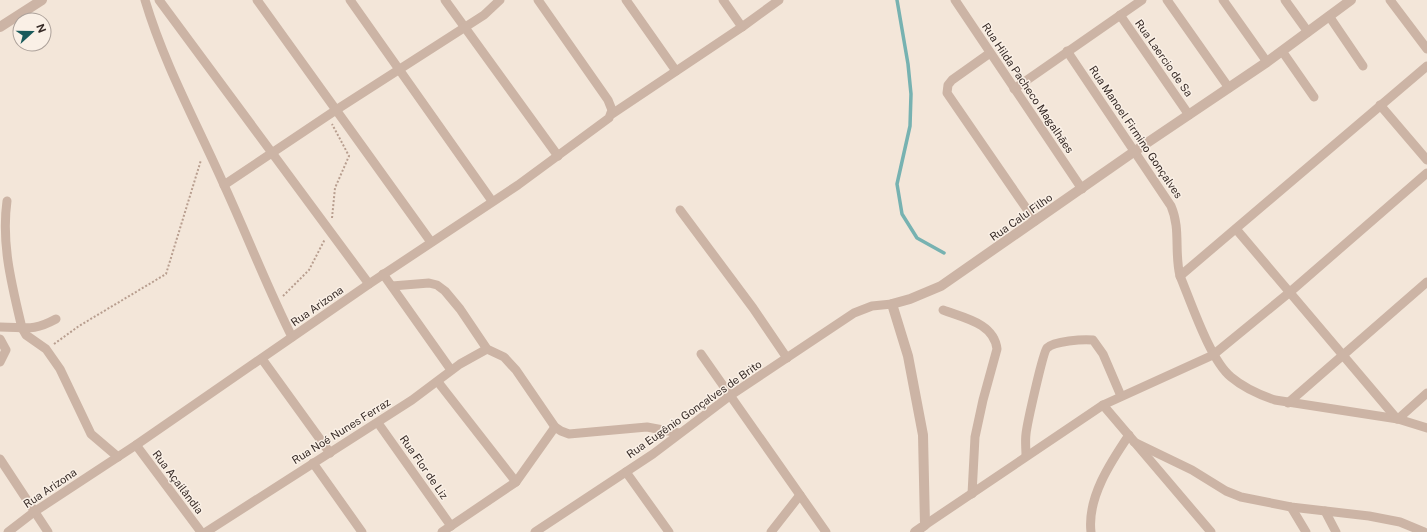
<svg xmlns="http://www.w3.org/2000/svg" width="1427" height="532" viewBox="0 0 1427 532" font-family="'Public Sans',sans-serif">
	<rect width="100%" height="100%" fill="#f3e6d9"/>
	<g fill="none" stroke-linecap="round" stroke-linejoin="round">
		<!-- stream -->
		<polyline stroke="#77b2b1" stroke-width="3.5" points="897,0 908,64 911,94 910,126 897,184 902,214 917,238 944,253"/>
		<!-- path -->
		<g stroke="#b89e8f" stroke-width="2" stroke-dasharray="2 2" stroke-linecap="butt">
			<polyline points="332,218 335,188 349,156 332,124"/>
			<polyline points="283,296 309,270 325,239"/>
			<polyline points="54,344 79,326 166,274 201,160"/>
		</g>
		<!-- minor -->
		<g stroke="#ccb4a5" stroke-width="9">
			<path d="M145,0C164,64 197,124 224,185C247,235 267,287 292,337"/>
			<polyline points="159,0 369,284"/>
			<polyline points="257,0 431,242"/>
			<polyline points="350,0 492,201"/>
			<polyline points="445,0 558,156"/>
			<polyline points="626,0 676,71"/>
			<polyline points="723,0 742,27"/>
			<polyline points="955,0 1082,189"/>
			<polyline points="1167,0 1229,88"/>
			<polyline points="1223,0 1267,62"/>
			<polyline points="1285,0 1308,32"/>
			<polyline points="1390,0 1427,49"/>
			<polyline points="1120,15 1189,115"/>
			<polyline points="1329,16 1363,66"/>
			<path d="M1067,51L1171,206C1181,229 1174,252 1180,276C1191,302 1210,360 1231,377C1244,388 1260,395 1275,400L1398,419L1427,428"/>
			<polyline points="1282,51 1314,97"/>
			<polyline points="990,53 952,80 948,85 947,93 1035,221"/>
			<polyline points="1014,89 1142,0"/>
			<polyline points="1380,105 1427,160"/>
			<polyline points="612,114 742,27 779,0"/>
			<polyline points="224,185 336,110 484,15 500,0"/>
			<path d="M7,201C1,244 12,286 22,328L26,335L46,349L60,369L91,434L118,457"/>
			<polyline points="680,210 753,308 787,358"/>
			<polyline points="1236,229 1397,419"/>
			<polyline points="383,274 451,370"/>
			<polyline points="1180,276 1427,66"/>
			<polyline points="392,286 429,283 437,285 445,291 460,309 487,349 504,357 516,370 555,427 561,431 569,434 647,427 679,433"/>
			<path d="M943,310C964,318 994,323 997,349L983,400L975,437L972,494"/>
			<path d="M0,327C26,327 32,332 56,319"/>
			<polyline points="0,339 6,350 0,362"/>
			<polyline points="701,354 826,532"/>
			<polyline points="262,359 330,453"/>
			<polyline points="438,382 516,482"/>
			<polyline points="1288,403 1427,282"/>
			<polyline points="1103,405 1211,532"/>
			<polyline points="1398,419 1427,393"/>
			<polyline points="378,423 451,526"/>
			<polyline points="1134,442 1192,470 1226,491 1241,497 1291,507 1369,516 1400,522 1424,532"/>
			<polyline points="136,445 201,532"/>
			<path d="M1026,456C1026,449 1025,441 1026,434C1027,424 1043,352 1047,348C1054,341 1083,339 1093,340L1103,354L1121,396"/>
			<polyline points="0,459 48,532"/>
			<polyline points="313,463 362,532"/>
			<polyline points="626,472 669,532"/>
			<polyline points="1291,507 1306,532"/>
			<polyline points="1325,511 1336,532"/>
			<polyline points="925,525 1103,405 1213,355 1290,292 1427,173"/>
			<polyline points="8,532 34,512 136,445 369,284 518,185 609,118 612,110 608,100 538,0"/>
			<polyline points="206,532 412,400 460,364 487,349"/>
			<polyline points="442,532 516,482 555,427"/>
			<polyline points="535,532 653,454 731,395 854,313 872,306 892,304"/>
			<polyline points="771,532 800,495"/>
			<path d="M1091,532C1087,498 1110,463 1129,435"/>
		</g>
		<!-- tertiary -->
		<g stroke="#ccb4a5" stroke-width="10">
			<polyline points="0,27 42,0"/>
			<polyline points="915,532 925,525 923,435 908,356 892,304 910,299 941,286 1135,151 1267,62 1351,0"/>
		</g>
	</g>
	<g text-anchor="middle" stroke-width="3" stroke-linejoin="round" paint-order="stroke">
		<!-- street labels -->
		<g font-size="11" fill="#372b27" stroke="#faf0e6">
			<text transform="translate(1164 58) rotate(55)" y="4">Rua Laercio de Sa</text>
			<text transform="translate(1028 88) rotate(56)" y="4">Rua Hilda Pacheco Magalhães</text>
			<text transform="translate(1136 132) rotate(56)" y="4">Rua Manoel Firmino Gonçalves</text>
			<text transform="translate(1021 217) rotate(-35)" y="4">Rua Calu Filho</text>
			<text transform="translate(317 306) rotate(-35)" y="4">Rua Arizona</text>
			<text transform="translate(694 409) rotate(-35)" y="4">Rua Eugênio Gonçalves de Brito</text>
			<text transform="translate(341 431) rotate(-32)" y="4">Rua Noé Nunes Ferraz</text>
			<text transform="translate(424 467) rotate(55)" y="4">Rua Flor de Liz</text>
			<text transform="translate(178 482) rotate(53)" y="4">Rua Açailândia</text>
			<text transform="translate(50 488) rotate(-34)" y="4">Rua Arizona</text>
		</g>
	</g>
	<!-- north arrow -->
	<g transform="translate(32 32) rotate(69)"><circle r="19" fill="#faf0e6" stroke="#aca19a"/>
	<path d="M0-3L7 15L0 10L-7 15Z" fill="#195a5b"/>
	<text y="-6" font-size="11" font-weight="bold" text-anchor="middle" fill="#372b27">N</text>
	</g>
</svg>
